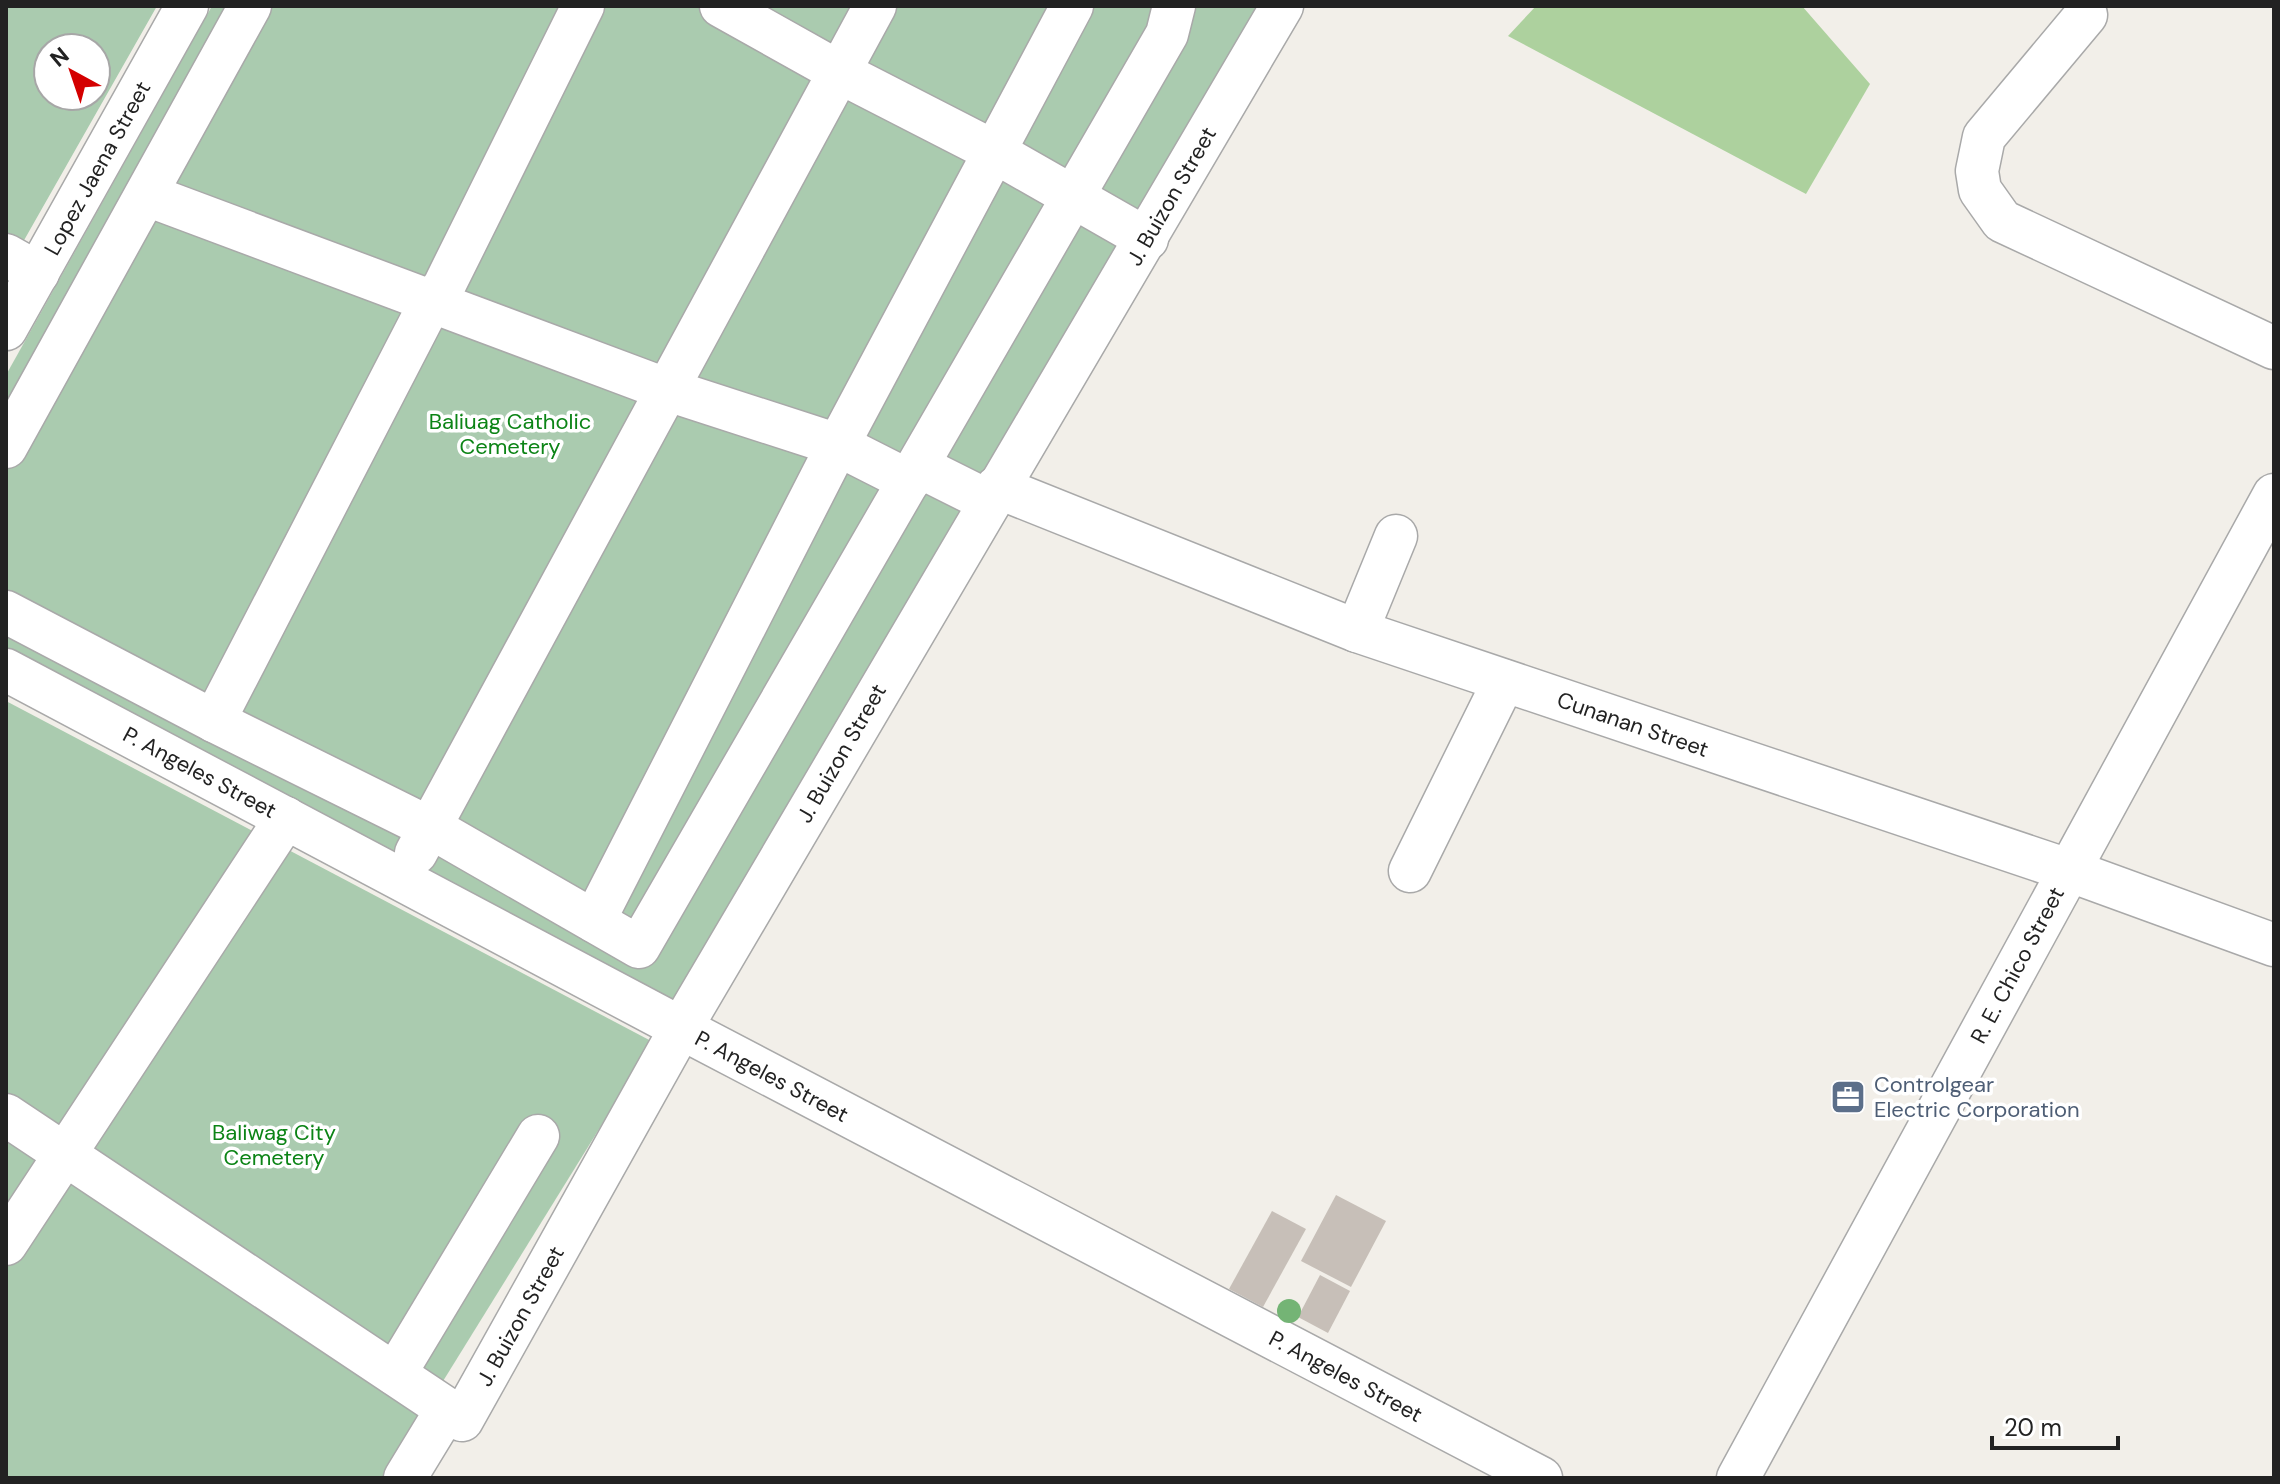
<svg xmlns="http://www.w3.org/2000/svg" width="2280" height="1484" viewBox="0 0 2280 1484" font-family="'DM Sans',sans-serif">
	<rect width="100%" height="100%" fill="#f2efe9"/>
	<!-- forest -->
	<polygon fill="#add19e" points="1536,6 1802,6 1870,84 1806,194 1508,36"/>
	<!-- cemetery -->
	<g fill="#aacbaf" fill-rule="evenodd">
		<path d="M6,6H157L6,272ZM48,48H96V96H48Z"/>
		<polygon points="212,6 1269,6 672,1001 6,652 6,375"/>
		<polygon points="6,701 653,1042 383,1478 6,1478"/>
	</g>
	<!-- building -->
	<g fill="#c7bfb8">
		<polygon points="1336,1195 1386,1221 1351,1287 1301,1261"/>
		<polygon points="1272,1211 1306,1229 1263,1307 1229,1289"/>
		<polygon points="1320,1275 1350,1291 1328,1333 1298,1317"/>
	</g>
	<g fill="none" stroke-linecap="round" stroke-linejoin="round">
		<!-- minor casing -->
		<g stroke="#a9a9a9" stroke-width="45">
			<g id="minor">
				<polyline points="721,6 839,72 993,151 1147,239"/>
				<polyline points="2086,15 1984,137 1977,171 1980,190 2002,221 2274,348"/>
				<polyline points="147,195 668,390 838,445 909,481"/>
				<polyline points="6,255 38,273"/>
				<polyline points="6,329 187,6"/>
				<polyline points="6,447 250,6"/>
				<polyline points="918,466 988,501"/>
				<polyline points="997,487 1357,631 2068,870 2274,945"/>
				<polyline points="6,612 214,721 444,835 639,947 1167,34 1174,6"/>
				<polyline points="1357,631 1396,536"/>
				<polyline points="6,670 681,1028 1541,1478"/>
				<polyline points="214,721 424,315 444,286 583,6"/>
				<polyline points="416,853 875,6"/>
				<polyline points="1410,871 1504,681"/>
				<polyline points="594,921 830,460 1072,6"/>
				<polyline points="6,1115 447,1409"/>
				<polyline points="6,1244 286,818"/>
				<polyline points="395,1374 538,1136"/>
				<polyline points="405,1478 447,1409 462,1420 681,1028 1282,6"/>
				<polyline points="1738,1478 2274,495"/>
			</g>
		</g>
		<!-- minor -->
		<use href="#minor" stroke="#fff" stroke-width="42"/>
	</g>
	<!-- trees -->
	<circle fill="#74b475" cx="1289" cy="1311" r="12"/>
	<!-- icons -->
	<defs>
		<g id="office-square" transform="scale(1.8)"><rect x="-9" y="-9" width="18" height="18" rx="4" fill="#5c6f8a" stroke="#fff"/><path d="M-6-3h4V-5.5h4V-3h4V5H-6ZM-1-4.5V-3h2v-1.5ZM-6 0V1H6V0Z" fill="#fff"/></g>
	</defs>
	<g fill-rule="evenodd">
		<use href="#office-square" x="1848" y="1097"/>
	</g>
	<g text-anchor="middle" stroke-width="7" stroke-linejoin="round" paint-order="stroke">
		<!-- street labels -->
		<g font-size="22" fill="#222" stroke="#fff">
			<text transform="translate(97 168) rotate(-61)" y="8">Lopez Jaena Street</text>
			<text transform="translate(1171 196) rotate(-60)" y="8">J. Buizon Street</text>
			<text transform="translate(1633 724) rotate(19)" y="8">Cunanan Street</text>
			<text transform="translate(841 753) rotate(-60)" y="8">J. Buizon Street</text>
			<text transform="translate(200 772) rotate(28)" y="8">P. Angeles Street</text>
			<text transform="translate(2017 965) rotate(-62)" y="8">R. E. Chico Street</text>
			<text transform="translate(772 1076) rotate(28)" y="8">P. Angeles Street</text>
			<text transform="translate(520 1316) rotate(-61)" y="8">J. Buizon Street</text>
			<text transform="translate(1346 1376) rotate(28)" y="8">P. Angeles Street</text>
		</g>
		<!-- park labels -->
		<g font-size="22" fill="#0c8416" stroke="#fff">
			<text x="510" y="429">Baliuag Catholic<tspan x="510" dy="25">Cemetery</tspan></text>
			<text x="274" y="1140">Baliwag City<tspan x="274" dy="25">Cemetery</tspan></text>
		</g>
		<!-- service labels -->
		<g font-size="22" fill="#4e5e75" stroke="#fff" text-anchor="start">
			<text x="1874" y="1092">Controlgear<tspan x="1874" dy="25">Electric Corporation</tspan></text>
		</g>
	</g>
	<!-- border -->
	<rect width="2280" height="1484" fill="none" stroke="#222222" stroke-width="16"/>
	<!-- north arrow -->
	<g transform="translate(72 72) rotate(320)"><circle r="38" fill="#ffffff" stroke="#a7a7a7" stroke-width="2"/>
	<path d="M0-6L14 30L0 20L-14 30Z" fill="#d40000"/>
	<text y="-12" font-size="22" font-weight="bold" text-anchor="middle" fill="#222222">N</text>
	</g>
	<!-- scale -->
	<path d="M1992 1436v12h126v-12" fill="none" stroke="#222222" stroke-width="4"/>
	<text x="2004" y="1436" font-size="24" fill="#222222" stroke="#ffffff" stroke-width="6" paint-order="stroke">20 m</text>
</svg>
